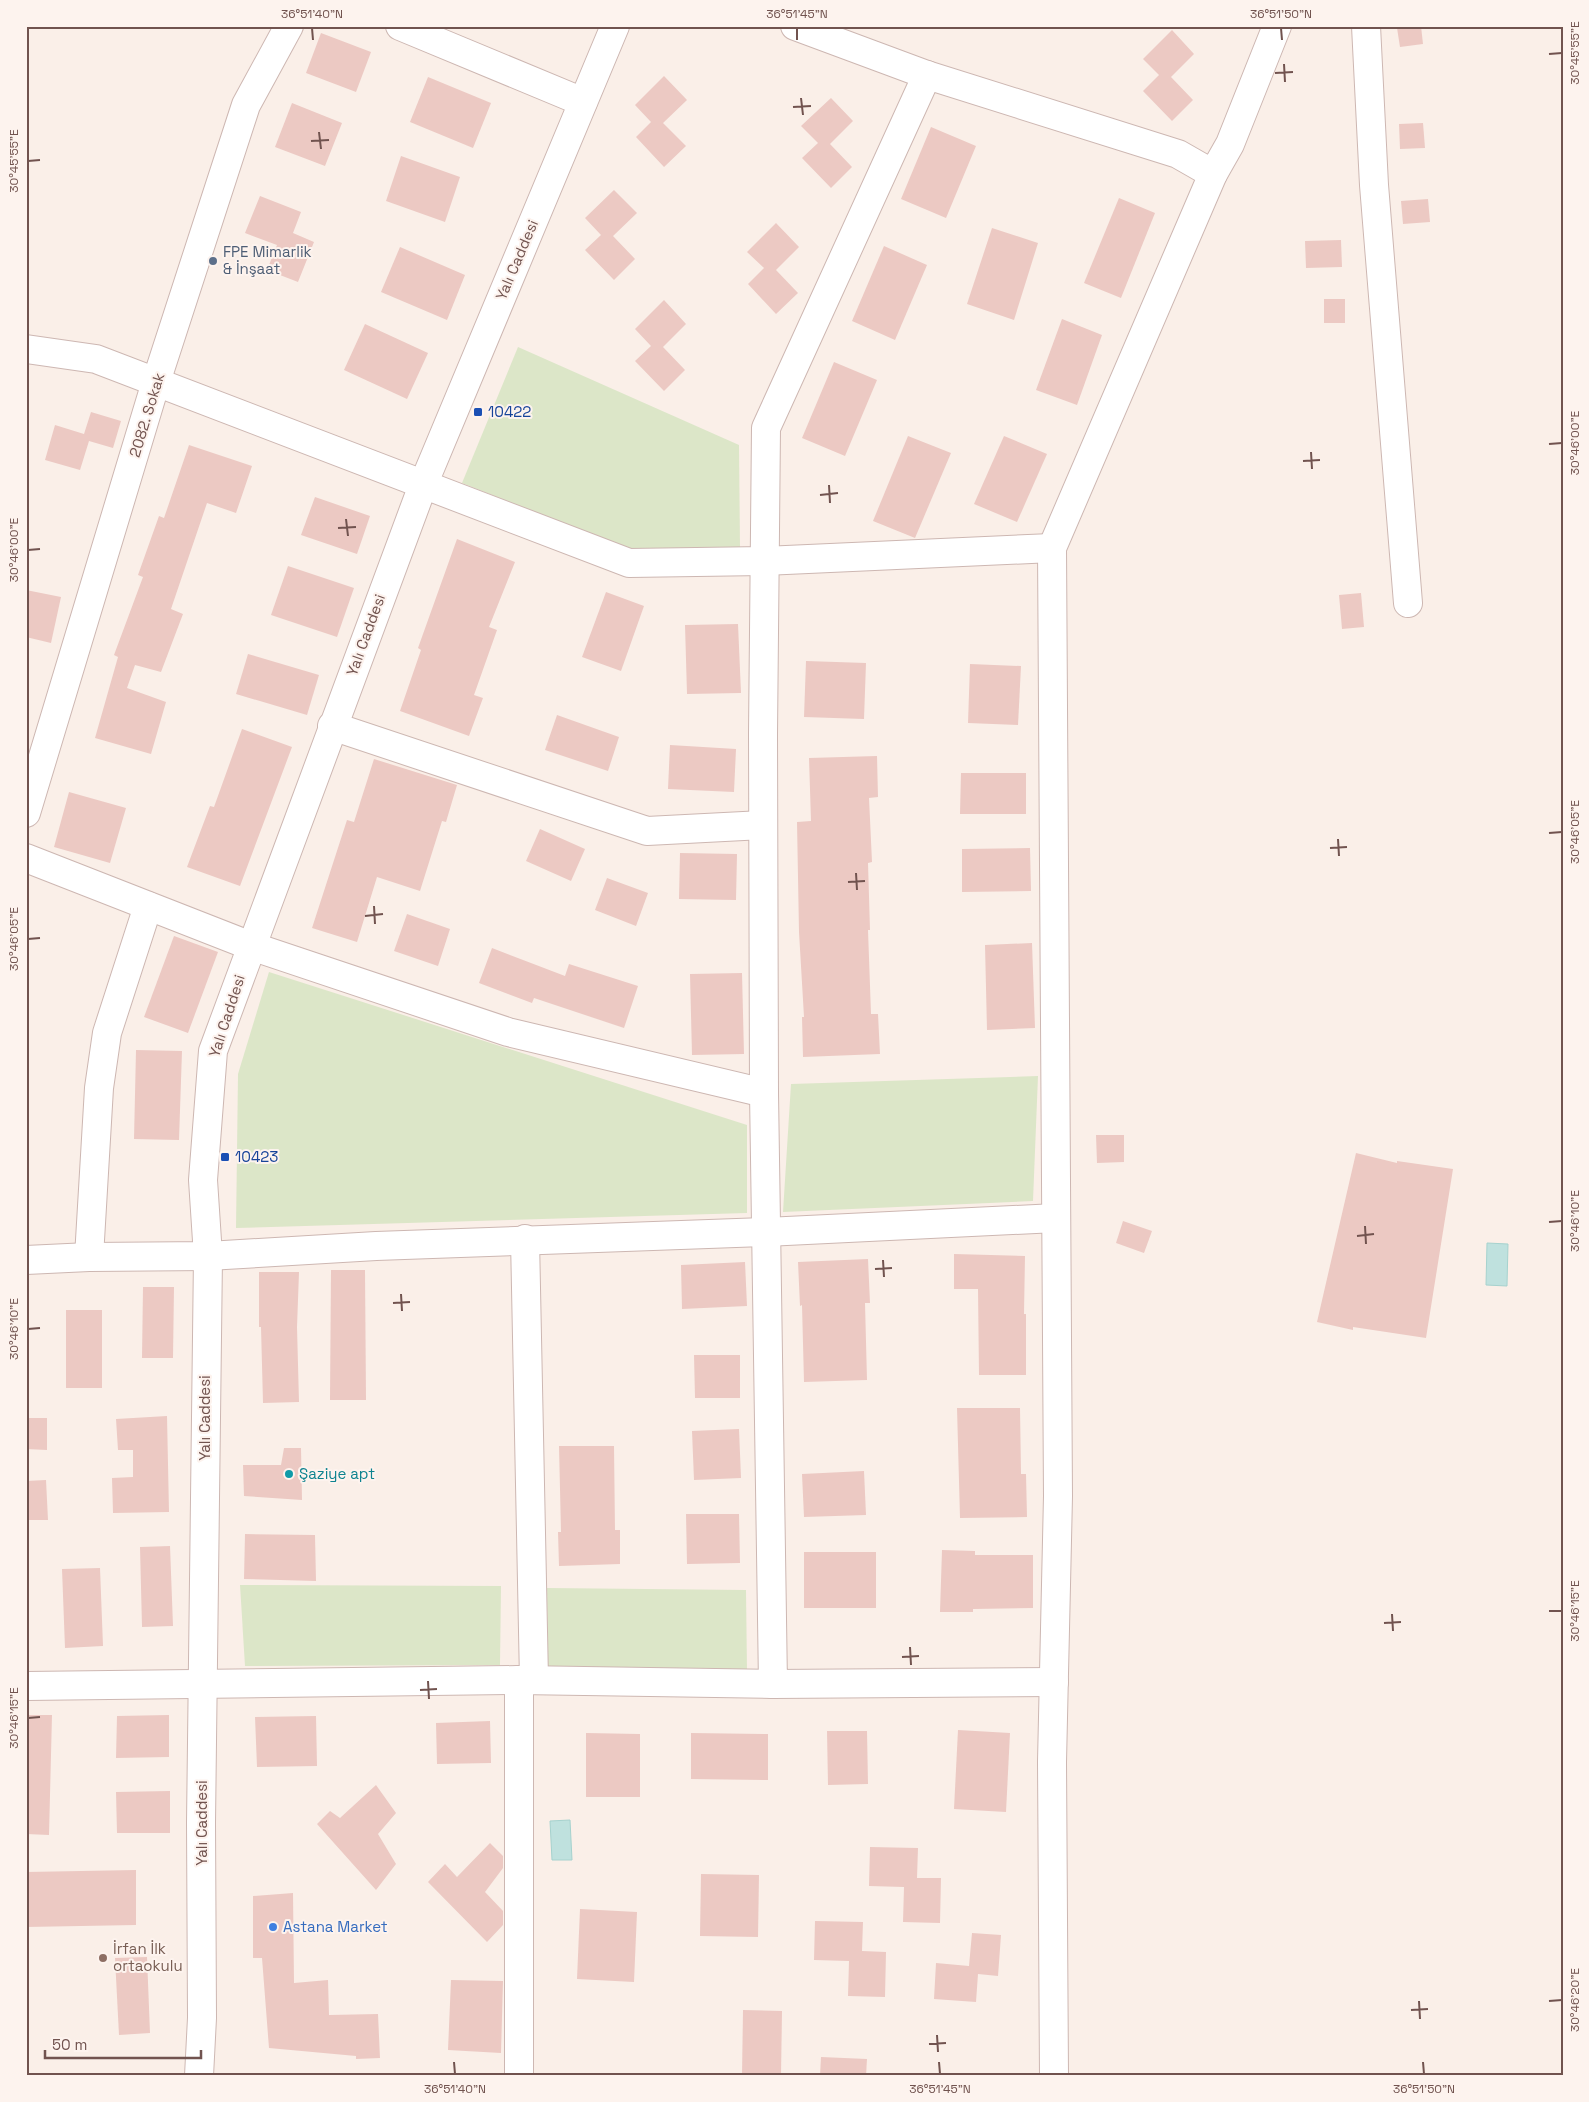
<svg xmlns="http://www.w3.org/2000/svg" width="1589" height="2102" viewBox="0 0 1589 2102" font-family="'Space Grotesk',sans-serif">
	<rect width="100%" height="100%" fill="#faefe8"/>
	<!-- park -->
	<g fill="#dce6c8">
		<polygon points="518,347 739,445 740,547 631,551 462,483"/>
		<polygon points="269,972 747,1125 747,1213 236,1228 238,1074"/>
		<polygon points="1038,1076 1033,1201 783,1212 791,1084"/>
		<polygon points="240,1585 501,1586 500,1665 245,1666"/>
		<polygon points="547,1588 746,1590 747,1671 548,1667"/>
	</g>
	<!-- water -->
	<g fill="#bfe1de" stroke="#a6d2ce">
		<polygon points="1487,1243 1508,1244 1507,1286 1486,1285"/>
		<polygon points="570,1820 572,1860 552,1860 550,1821"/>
	</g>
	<!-- building -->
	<g fill="#ecc9c3">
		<polygon points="1408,26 1421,26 1423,44 1400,47 1397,28"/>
		<polygon points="1172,30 1194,54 1171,77 1193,100 1172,121 1143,91 1159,75 1143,59"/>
		<polygon points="321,33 371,52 356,92 306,73"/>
		<polygon points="664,76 687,100 663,123 686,146 664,167 636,137 651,122 635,105"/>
		<polygon points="428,77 491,103 473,148 410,122"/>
		<polygon points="831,98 853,121 830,144 852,167 831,188 802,158 818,143 801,126"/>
		<polygon points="292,103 342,123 325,166 275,147"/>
		<polygon points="1423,123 1425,148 1400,149 1399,124"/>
		<polygon points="931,127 976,146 946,218 901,199"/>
		<polygon points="401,156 460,177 445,222 386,201"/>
		<polygon points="614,190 637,213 613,236 635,259 614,280 585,250 601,235 585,218"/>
		<polygon points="260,196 301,212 293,233 314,242 298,282 267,270 277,245 245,233"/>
		<polygon points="1119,198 1155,213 1121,298 1084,283"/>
		<polygon points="1428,199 1430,222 1403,224 1401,201"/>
		<polygon points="776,223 799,247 776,270 798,293 776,314 748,284 764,268 747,252"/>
		<polygon points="992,228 1038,243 1014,320 967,304"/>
		<polygon points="1341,240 1342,267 1306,268 1305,241"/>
		<polygon points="884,246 927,265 895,340 852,321"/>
		<polygon points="400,247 465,275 447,320 381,292"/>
		<rect x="1324" y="299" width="21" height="24"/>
		<polygon points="664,300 686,324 663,347 685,370 664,391 635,361 651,346 635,329"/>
		<polygon points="1062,319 1102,335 1077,405 1036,390"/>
		<polygon points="365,324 428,353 407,399 344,370"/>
		<polygon points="834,362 877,380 845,456 802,438"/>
		<polygon points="91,412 121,421 113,448 89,441 80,470 45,460 55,425 84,434"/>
		<polygon points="908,436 951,453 915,538 873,521"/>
		<polygon points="1004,436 1047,454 1017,522 974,504"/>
		<polygon points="189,445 252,466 236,513 207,503 171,609 183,614 161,672 135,665 127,688 166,702 151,754 95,738 118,657 114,655 143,577 138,575 159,516 164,518"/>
		<polygon points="315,497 370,516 357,554 301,535"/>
		<polygon points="457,539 515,562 489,627 497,630 474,695 483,698 469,736 400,711 421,650 418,648"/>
		<polygon points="288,566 354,588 337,637 271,615"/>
		<polygon points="26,590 61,597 51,643 26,637"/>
		<polygon points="606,592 644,606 621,671 582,657"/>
		<polygon points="1361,593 1364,627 1342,629 1339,595"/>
		<polygon points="738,624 741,693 687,694 685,625"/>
		<polygon points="248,654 319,675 307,715 236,694"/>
		<polygon points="806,661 866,663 864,719 804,717"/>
		<polygon points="970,664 1021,666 1018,725 968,723"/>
		<polygon points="557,715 619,737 608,771 545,750"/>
		<polygon points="242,729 292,747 240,886 187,867 210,806 214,807"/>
		<polygon points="670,745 736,749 734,792 668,789"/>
		<polygon points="877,756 878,797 869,798 872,862 868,863 870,930 868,930 871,1014 878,1014 880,1054 803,1057 802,1017 804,1017 799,932 797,822 811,821 809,758"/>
		<polygon points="374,759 457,785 446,822 442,821 420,891 377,877 357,942 312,928 347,820 354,822"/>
		<polygon points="961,773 1026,773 1026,814 960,814"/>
		<polygon points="69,792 126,808 110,863 54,847"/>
		<polygon points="540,829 585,849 571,881 526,861"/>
		<polygon points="1030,848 1031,891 962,892 962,849"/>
		<polygon points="680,853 737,854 736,900 679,899"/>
		<polygon points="607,878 648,893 636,926 595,910"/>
		<polygon points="407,914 450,929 438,966 394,951"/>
		<polygon points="174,936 218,952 188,1033 144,1017"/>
		<polygon points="1032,943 1035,1028 987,1030 985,945"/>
		<polygon points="492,948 565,976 569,964 638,986 624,1028 534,998 532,1003 479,983"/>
		<polygon points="742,973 744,1054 692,1055 690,974"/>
		<polygon points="136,1050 182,1051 179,1140 134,1139"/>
		<polygon points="1096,1135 1124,1135 1124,1162 1097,1163"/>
		<polygon points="1356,1153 1397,1163 1397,1161 1453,1169 1426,1338 1353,1327 1353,1330 1317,1322"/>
		<polygon points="1123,1221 1152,1231 1144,1253 1116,1243"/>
		<polygon points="954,1254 1025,1256 1024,1314 1026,1314 1026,1375 979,1375 978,1289 954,1289"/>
		<polygon points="868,1259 870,1303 865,1303 867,1380 804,1382 802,1305 800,1306 798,1262"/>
		<polygon points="745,1262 747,1306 682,1309 681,1265"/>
		<polygon points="331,1270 365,1270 366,1400 330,1400"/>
		<polygon points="259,1272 299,1272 297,1327 299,1402 263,1403 261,1327 259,1327"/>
		<polygon points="143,1287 174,1287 173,1358 142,1358"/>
		<rect x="66" y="1310" width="36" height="78"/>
		<polygon points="694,1355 740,1355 740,1398 695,1398"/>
		<polygon points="957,1408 1020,1408 1021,1474 1026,1474 1027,1517 960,1518"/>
		<polygon points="167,1416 169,1512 113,1513 112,1478 133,1477 133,1450 118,1450 116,1419"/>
		<polygon points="26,1418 47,1418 47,1450 26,1449"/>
		<polygon points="739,1429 741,1478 694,1480 692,1431"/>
		<polygon points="559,1446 614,1446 615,1530 620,1530 620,1564 559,1566 558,1532 561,1532"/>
		<polygon points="284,1448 301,1448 302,1500 244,1496 243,1465 281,1465"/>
		<polygon points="864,1471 866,1515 804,1517 802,1474"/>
		<polygon points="46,1480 48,1520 26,1520 26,1481"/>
		<polygon points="686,1514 739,1514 740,1563 687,1564"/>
		<polygon points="245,1534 315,1535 316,1581 244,1579"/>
		<polygon points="170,1546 173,1626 142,1627 140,1547"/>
		<polygon points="942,1550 975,1551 975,1555 1033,1555 1033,1608 973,1609 973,1612 940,1612"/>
		<rect x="804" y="1552" width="72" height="56"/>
		<polygon points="100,1568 103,1646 65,1648 62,1569"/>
		<polygon points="26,1715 52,1715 49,1835 26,1834"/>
		<polygon points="169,1715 169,1757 116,1758 117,1716"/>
		<polygon points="316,1716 317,1766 257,1767 255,1717"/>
		<polygon points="490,1721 491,1763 437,1764 436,1723"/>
		<polygon points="958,1730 1010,1733 1006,1812 954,1809"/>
		<polygon points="827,1731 867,1731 868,1784 828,1785"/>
		<polygon points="586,1733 640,1734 640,1797 586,1797"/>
		<polygon points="691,1733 768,1734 768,1780 691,1779"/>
		<polygon points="376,1785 396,1813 378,1834 396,1864 376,1890 317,1824 330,1811 340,1818"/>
		<polygon points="170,1791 170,1833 117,1833 116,1792"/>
		<polygon points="490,1843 503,1856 503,1868 485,1892 503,1911 503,1925 487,1942 428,1882 445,1864 457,1877"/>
		<polygon points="870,1847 918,1848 917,1878 941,1878 940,1923 903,1922 904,1887 869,1886"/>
		<polygon points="136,1870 136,1925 26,1927 26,1872"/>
		<polygon points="701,1874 759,1875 758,1937 700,1936"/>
		<polygon points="293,1893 294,1983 328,1980 329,2015 378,2014 380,2058 356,2059 356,2056 269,2048 262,1958 253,1958 253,1896"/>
		<polygon points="580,1909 637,1912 634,1982 577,1979"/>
		<polygon points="815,1921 863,1922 862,1951 886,1952 885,1997 848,1996 849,1961 814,1960"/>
		<polygon points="972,1933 1001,1935 998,1976 978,1974 976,2002 934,1999 936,1963 969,1966"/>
		<polygon points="147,1957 150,2033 119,2035 115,1958"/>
		<polygon points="451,1980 503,1981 501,2053 448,2050"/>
		<polygon points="743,2010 782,2011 781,2076 742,2076"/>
		<polygon points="821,2057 867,2059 866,2076 820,2076"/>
	</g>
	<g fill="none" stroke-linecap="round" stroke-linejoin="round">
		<!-- minor casing -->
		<g stroke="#cdb7b2" stroke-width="30">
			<g id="minor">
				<polyline points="400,26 583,102"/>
				<polyline points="795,26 927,75 1178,154 1213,174 1230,144 1277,26"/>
				<polyline points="1366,26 1374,185 1408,603"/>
				<polyline points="927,75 766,428 763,734 764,1093 773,1684 1054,1682"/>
				<polyline points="26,349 96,359 629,563 764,561 1052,548"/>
				<polyline points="332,726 647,831 763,825"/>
				<polyline points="26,813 156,382 246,105 289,26"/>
				<polyline points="26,858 251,946 508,1032 764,1093"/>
				<polyline points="525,1239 534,1680"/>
				<polyline points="89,1257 99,1088 107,1033 148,906"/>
				<polyline points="26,1260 89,1257 208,1256 376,1246 766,1232 1056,1218"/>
				<polyline points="26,1686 519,1680 773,1684"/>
				<polyline points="199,2076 202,2018 201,1823 208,1256 203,1180 213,1051 423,485 615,26"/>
				<polyline points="519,2076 519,1680"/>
				<polyline points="1054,2076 1052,1762 1058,1496 1052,548 1213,174"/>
			</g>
		</g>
		<!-- minor -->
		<use href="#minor" stroke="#fff" stroke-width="28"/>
	</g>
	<!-- ticks -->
	<path fill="none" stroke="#71534f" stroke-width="2" d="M312,28L313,40M797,28V40M1281,28L1282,40M1549,54L1562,53M1284,64L1285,82M1275,73L1293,72M801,98L803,115M793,107L811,106M319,132L321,149M311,141L329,140M28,161L40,160M1549,444L1562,443M1311,452L1312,469M1303,461L1320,460M829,485L830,503M820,495L838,493M346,519L348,536M338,528L356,527M28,550L40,549M1549,833L1562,832M1338,839L1339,856M1330,848L1347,847M856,873L857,890M848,882L865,881M374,906L375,924M365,916L383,914M28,939L40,938M1549,1222L1562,1221M1365,1226L1366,1244M1357,1236L1374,1234M883,1260L884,1277M875,1269L892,1268M401,1294L402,1311M393,1303L410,1302M28,1329L40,1328M1549,1611H1562M1392,1614L1393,1631M1384,1623L1401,1622M910,1647L911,1665M902,1657L919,1656M428,1681L429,1699M420,1690L437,1689M28,1718L40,1717M1419,2001L1420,2019M1549,2001L1562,2000M1411,2010L1428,2009M937,2035L938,2052M929,2044L946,2043M454,2062L455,2074M939,2062L940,2074M1423,2062L1424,2074"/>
	<!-- markers -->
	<circle fill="#5c6f8a" stroke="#fdf3ee" stroke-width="2" cx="213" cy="261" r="5"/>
	<g fill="#1a4fb4" stroke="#fdf3ee" stroke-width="2">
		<rect x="473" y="407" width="10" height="10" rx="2.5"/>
		<rect x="220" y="1152" width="10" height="10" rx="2.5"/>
	</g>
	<circle fill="#0f9aa8" stroke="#fdf3ee" stroke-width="2" cx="289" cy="1474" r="5"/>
	<circle fill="#3f7fe0" stroke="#fdf3ee" stroke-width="2" cx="273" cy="1927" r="5"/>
	<circle fill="#8d6e63" stroke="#fdf3ee" stroke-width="2" cx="103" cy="1958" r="5"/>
	<g text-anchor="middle" stroke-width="4" stroke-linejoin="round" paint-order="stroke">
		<!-- service labels -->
		<g font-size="15" fill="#4e5e75" stroke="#fdf3ee" text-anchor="start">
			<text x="223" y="257">FPE Mimarlik<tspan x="223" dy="17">&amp; İnşaat</tspan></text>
		</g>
		<!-- street labels -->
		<g font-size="15" fill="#71534f" stroke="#fdf3ee">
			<text transform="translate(517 260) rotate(-67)" y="5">Yalı Caddesi</text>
			<text transform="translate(147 415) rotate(-73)" y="5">2082. Sokak</text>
			<text transform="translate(366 635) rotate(-70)" y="5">Yalı Caddesi</text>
			<text transform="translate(227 1016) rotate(-72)" y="5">Yalı Caddesi</text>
			<text transform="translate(205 1418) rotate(-90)" y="5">Yalı Caddesi</text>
			<text transform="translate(202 1823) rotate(-90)" y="5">Yalı Caddesi</text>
		</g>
		<!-- transit labels -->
		<g font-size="15" fill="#164399" stroke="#fdf3ee" text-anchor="start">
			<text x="488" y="417">10422</text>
			<text x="235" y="1162">10423</text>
		</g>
		<!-- culture labels -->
		<g font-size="15" fill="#0d838f" stroke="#fdf3ee" text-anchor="start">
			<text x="299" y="1479">Şaziye apt</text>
		</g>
		<!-- shop labels -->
		<g font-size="15" fill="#366cbe" stroke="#fdf3ee" text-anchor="start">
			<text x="283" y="1932">Astana Market</text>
		</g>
		<!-- education labels -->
		<g font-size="15" fill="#785e54" stroke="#fdf3ee" text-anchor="start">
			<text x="113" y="1954">İrfan İlk<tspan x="113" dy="17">ortaokulu</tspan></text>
		</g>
	</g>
	<!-- border -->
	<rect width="1589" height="2102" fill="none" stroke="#fdf3ee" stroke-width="55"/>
	<!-- scale -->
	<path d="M45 2050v8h156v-8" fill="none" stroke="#71534f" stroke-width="2.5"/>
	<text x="52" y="2050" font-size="15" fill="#71534f" stroke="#fdf3ee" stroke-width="4" paint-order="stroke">50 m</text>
	<rect x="28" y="28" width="1534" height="2046" fill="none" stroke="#71534f" stroke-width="2"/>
	<g font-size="12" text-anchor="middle" fill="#71534f">
		<text x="312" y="18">36°51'40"N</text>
		<text x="797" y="18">36°51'45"N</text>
		<text x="1281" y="18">36°51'50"N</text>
		<text transform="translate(1575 53) rotate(-90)" y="4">30°45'55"E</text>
		<text transform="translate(14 161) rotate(-90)" y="4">30°45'55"E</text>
		<text transform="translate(1575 443) rotate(-90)" y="4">30°46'00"E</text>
		<text transform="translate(14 550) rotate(-90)" y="4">30°46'00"E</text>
		<text transform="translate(1575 832) rotate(-90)" y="4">30°46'05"E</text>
		<text transform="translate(14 939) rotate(-90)" y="4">30°46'05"E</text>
		<text transform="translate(1575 1221) rotate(-90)" y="4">30°46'10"E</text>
		<text transform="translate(14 1329) rotate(-90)" y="4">30°46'10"E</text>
		<text transform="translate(1575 1611) rotate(-90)" y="4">30°46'15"E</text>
		<text transform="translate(14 1718) rotate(-90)" y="4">30°46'15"E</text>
		<text transform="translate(1575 2000) rotate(-90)" y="4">30°46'20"E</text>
		<text x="455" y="2093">36°51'40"N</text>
		<text x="940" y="2093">36°51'45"N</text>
		<text x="1424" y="2093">36°51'50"N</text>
	</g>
</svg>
